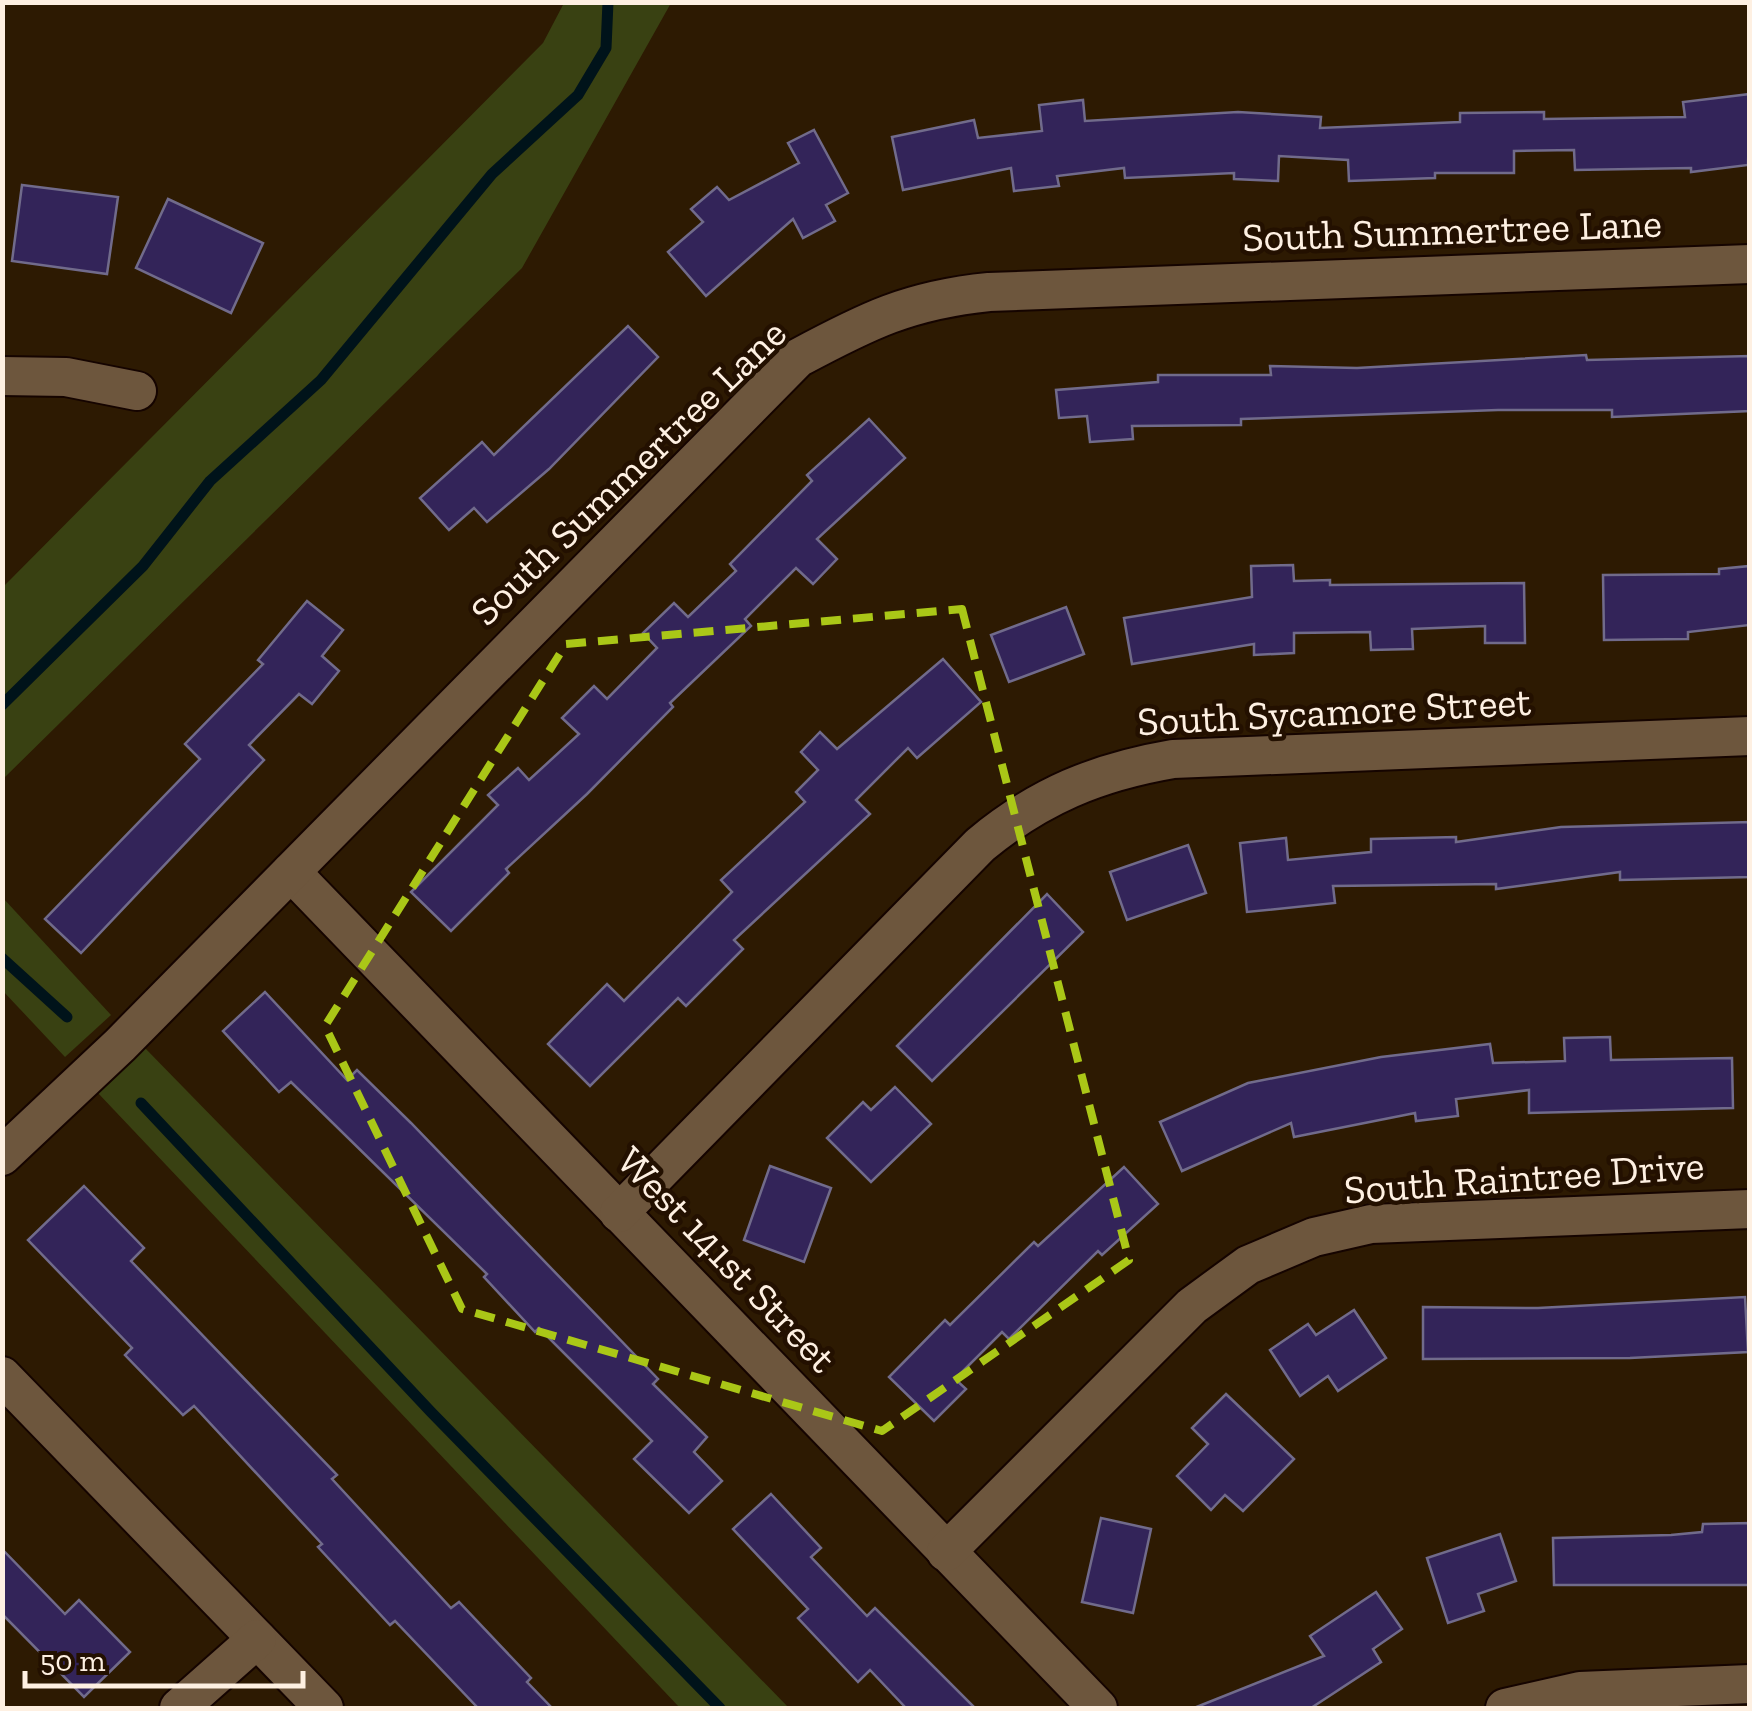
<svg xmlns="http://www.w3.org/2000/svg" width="1752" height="1711" viewBox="0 0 1752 1711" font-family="'Zilla Slab',serif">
	<rect width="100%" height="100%" fill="#2d1a02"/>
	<!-- green -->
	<g fill="#394112">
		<polygon points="564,3 671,3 522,268 3,779 3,587 543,43"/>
		<polygon points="3,898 111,1015 65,1057 3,991"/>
		<polygon points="144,1047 789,1708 680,1708 97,1092"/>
	</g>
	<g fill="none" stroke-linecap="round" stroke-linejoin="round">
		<!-- stream -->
		<g stroke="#00131a" stroke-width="11">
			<polyline points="2,705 143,566 210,481 321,380 492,174 578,95 606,48 608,2"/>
			<polyline points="2,958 67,1017"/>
			<polyline points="141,1103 431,1412 720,1708"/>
		</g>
	</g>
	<!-- building -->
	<g fill="#332459" stroke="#716b8b" stroke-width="2.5">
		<polygon points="1750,94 1748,165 1691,172 1691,168 1575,170 1574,150 1514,151 1514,173 1435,173 1435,178 1349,181 1348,160 1279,156 1278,181 1234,179 1234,173 1125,178 1124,168 1057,176 1059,186 1014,191 1011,168 903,190 892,137 974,120 978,138 1042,131 1039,105 1083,100 1085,121 1238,112 1321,117 1320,128 1460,122 1460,113 1544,112 1544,119 1685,117 1683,102"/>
		<polygon points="814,130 848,193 826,205 835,221 803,238 793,219 706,296 668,252 703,222 691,209 717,187 729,200 799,163 788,143"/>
		<polygon points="22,185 118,197 107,274 12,261"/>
		<polygon points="168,199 263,243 231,313 136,268"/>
		<polygon points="628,326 658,357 549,469 487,522 474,508 449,530 420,498 482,442 494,455"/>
		<polygon points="1586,355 1587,360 1750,356 1750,411 1612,417 1612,410 1498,410 1241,419 1241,425 1132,426 1133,439 1090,442 1087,416 1059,418 1056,390 1158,382 1158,375 1271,375 1270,366 1357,368"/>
		<polygon points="869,419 905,458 817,539 837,559 813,584 796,568 745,619 751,626 670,703 673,707 587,794 506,869 509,873 451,931 411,892 498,805 488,795 518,768 529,780 579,734 562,718 594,686 607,699 657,648 643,633 674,603 688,617 736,571 730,564 812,481 807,475"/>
		<polygon points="1293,565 1294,581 1330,580 1330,585 1524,583 1525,643 1485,643 1485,626 1412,629 1413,649 1371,650 1370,632 1294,633 1294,653 1254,655 1254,644 1132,664 1124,618 1252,597 1251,566"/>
		<polygon points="1750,566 1750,625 1688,632 1688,639 1604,640 1603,575 1719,574 1719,569"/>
		<polygon points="307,601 343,630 322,656 339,671 312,704 299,694 249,745 264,760 81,953 45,919 200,759 185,744 263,664 258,660"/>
		<polygon points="1066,607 1084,654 1009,682 991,635"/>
		<polygon points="943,659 981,702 917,758 908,748 856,800 870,814 734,940 743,949 686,1006 678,998 590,1086 548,1044 607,984 624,1001 732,892 721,880 805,802 796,792 818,770 801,752 820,732 837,749"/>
		<polygon points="1750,822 1750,877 1620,880 1620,872 1496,889 1496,884 1333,886 1335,903 1247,912 1240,843 1286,838 1288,860 1371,852 1371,839 1456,837 1456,842 1561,827"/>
		<polygon points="1188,845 1206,893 1127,920 1110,872"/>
		<polygon points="1047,894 1083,932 932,1081 897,1046"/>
		<polygon points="265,992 347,1080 357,1070 411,1123 658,1379 653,1384 707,1437 694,1452 722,1481 689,1513 634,1459 652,1441 539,1328 535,1332 484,1277 487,1274 291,1082 279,1092 223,1031"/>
		<polygon points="1610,1037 1611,1060 1732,1058 1733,1108 1529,1113 1529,1090 1456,1099 1458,1116 1416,1121 1415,1113 1294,1137 1291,1123 1182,1171 1160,1122 1248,1083 1381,1057 1490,1044 1493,1063 1565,1061 1564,1038"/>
		<polygon points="895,1087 931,1124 871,1182 827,1138 863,1102 871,1110"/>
		<polygon points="770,1166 831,1188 804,1262 744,1240"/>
		<polygon points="1124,1167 1158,1204 1102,1255 1098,1251 1009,1339 1002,1332 955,1379 966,1389 934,1421 889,1377 945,1320 950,1325 1034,1242 1038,1246"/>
		<polygon points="84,1186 144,1248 131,1261 337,1475 332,1479 451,1608 459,1602 531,1678 527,1682 552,1708 478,1708 395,1621 390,1625 318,1547 322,1544 194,1406 183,1415 125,1355 132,1348 28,1240"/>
		<polygon points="1745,1297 1748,1352 1630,1358 1423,1359 1423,1307 1538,1308"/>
		<polygon points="1354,1310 1386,1358 1338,1391 1328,1376 1300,1396 1270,1350 1308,1324 1316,1335"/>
		<polygon points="1226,1394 1294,1459 1243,1511 1225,1495 1211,1510 1177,1476 1208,1444 1192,1428"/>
		<polygon points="771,1494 821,1548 811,1557 867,1616 875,1608 975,1708 906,1708 870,1670 858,1682 798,1618 808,1609 733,1529"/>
		<polygon points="1101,1518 1151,1529 1133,1613 1082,1602"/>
		<polygon points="1750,1523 1750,1585 1554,1585 1553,1538 1671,1535 1702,1532 1703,1524"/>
		<polygon points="1500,1534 1516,1581 1478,1594 1484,1611 1448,1623 1427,1558"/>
		<polygon points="2,1549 65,1614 79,1600 130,1652 84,1697 2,1614"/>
		<polygon points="1376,1592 1402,1629 1373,1649 1381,1662 1311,1708 1194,1708 1324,1656 1310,1636"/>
	</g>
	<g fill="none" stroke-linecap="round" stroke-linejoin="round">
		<!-- street casing -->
		<g stroke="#150400" stroke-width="42">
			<g id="street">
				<polyline points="2,376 66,377 137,391"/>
				<polyline points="291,872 1098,1708"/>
				<path d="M2,1156L120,1045L798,358C867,321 909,300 989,292L1750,264"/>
				<path d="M619,1213L980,845C1039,796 1097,772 1173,759L1750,736"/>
				<polyline points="2,1376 324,1708"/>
				<polyline points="946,1552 1192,1306 1248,1265 1314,1237 1371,1224 1750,1209"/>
				<polyline points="179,1708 257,1639"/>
				<polyline points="1505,1708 1580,1691 1750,1684"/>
			</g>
		</g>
		<!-- street -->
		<use href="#street" stroke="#6d563d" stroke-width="38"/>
	</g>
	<!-- marked area -->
	<path fill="none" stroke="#aac717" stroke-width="8" stroke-dasharray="20 12" stroke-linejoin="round" d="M962,609L1129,1260L882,1431L462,1309L325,1026L566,644Z"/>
	<g text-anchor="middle" stroke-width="9" stroke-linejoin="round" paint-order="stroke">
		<!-- street labels -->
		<g font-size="40" fill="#fef0e2" stroke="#231000">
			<text transform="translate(1452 230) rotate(-2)" y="14">South Summertree Lane</text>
			<text transform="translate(628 472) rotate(-44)" y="14">South Summertree Lane</text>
			<text transform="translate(1334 711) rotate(-3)" y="14">South Sycamore Street</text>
			<text transform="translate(1524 1177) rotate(-4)" y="14">South Raintree Drive</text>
			<text transform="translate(727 1259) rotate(46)" y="14">West 141st Street</text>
		</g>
	</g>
	<!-- border -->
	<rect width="1752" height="1711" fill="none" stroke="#fef0e2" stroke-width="10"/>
	<!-- scale -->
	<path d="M25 1671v15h278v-15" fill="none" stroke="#fef0e2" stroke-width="5"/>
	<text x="40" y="1671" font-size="30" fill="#fef0e2" stroke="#231000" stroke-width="8" paint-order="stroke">50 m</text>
</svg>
